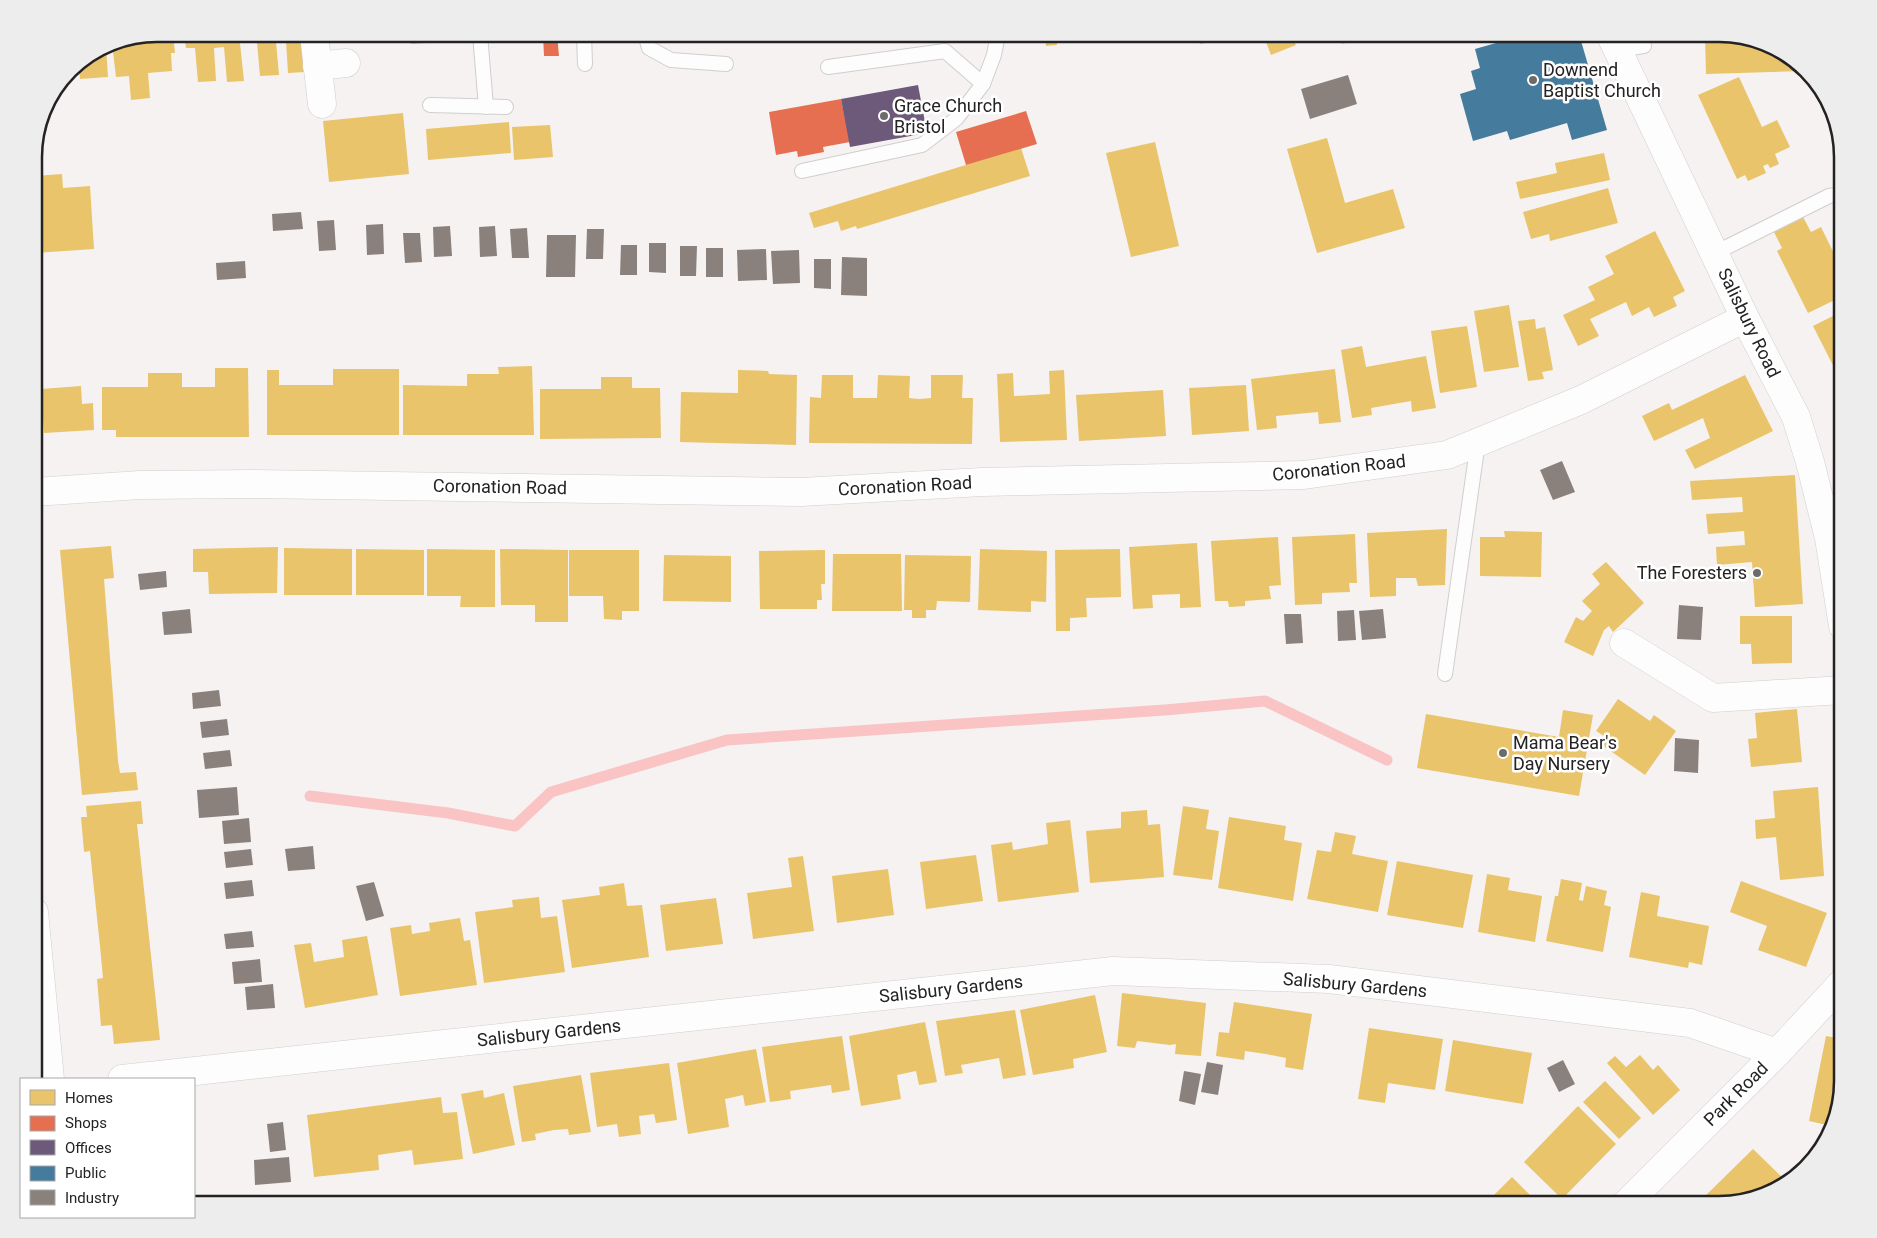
<svg xmlns="http://www.w3.org/2000/svg" width="1877" height="1238" viewBox="0 0 1877 1238" font-family="Roboto,sans-serif">
	<rect width="100%" height="100%" fill="#f5f2f1"/>
	<!-- homes -->
	<g fill="#e9c46a">
		<polygon points="158,34 173,34 175,53 171,53 172,71 148,73 150,98 131,100 129,76 116,77 112,43"/>
		<polygon points="184,34 239,34 244,81 227,82 224,47 214,48 216,81 198,82 195,48 186,48"/>
		<polygon points="247,34 302,34 305,72 288,73 286,41 276,42 279,75 260,76 257,42 248,42"/>
		<polygon points="410,34 455,34 456,41 411,44"/>
		<polygon points="1045,34 1056,34 1057,45 1046,46"/>
		<polygon points="1099,34 1135,34 1136,37 1100,40"/>
		<polygon points="1198,34 1221,34 1222,40 1200,44"/>
		<polygon points="1263,34 1300,34 1292,37 1296,45 1271,55"/>
		<polygon points="1339,34 1369,34 1370,36 1342,44"/>
		<polygon points="1717,34 1788,55 1801,71 1706,74 1705,36 1717,36"/>
		<polygon points="106,46 108,77 80,79 79,66 76,66"/>
		<polygon points="1739,77 1762,127 1777,120 1790,147 1775,154 1779,164 1770,168 1768,164 1763,166 1766,173 1748,181 1745,175 1737,179 1698,95"/>
		<polygon points="403,113 409,174 329,182 323,121"/>
		<polygon points="509,122 511,153 428,160 426,129"/>
		<polygon points="550,125 553,157 514,160 512,127"/>
		<polygon points="1327,138 1345,203 1393,189 1405,228 1317,253 1287,149"/>
		<polygon points="1155,142 1179,246 1131,257 1106,153"/>
		<polygon points="1021,148 1030,176 857,229 856,226 841,231 838,221 814,228 809,213"/>
		<polygon points="1604,153 1610,180 1520,199 1516,182 1557,173 1555,163"/>
		<polygon points="62,174 63,188 90,186 94,249 35,253 34,176"/>
		<polygon points="1608,188 1618,223 1550,241 1549,234 1531,239 1523,212"/>
		<polygon points="1803,217 1811,232 1821,227 1843,272 1843,296 1808,313 1777,251 1782,248 1774,232"/>
		<polygon points="1655,231 1685,291 1673,297 1677,306 1654,317 1649,307 1632,316 1626,302 1590,319 1599,336 1578,346 1563,315 1595,300 1588,287 1614,274 1605,256"/>
		<polygon points="1509,305 1519,367 1484,372 1474,311"/>
		<polygon points="1843,311 1843,385 1813,326"/>
		<polygon points="1535,319 1536,329 1545,327 1553,370 1542,372 1544,379 1528,381 1518,321"/>
		<polygon points="1467,326 1477,387 1440,393 1431,331"/>
		<polygon points="1362,346 1366,367 1426,356 1436,408 1412,412 1411,401 1371,408 1372,415 1352,418 1341,350"/>
		<polygon points="532,366 534,435 403,435 403,385 467,386 467,374 499,374 498,367"/>
		<polygon points="215,368 248,368 249,437 116,437 116,430 102,430 102,387 148,387 148,373 182,373 182,387 215,387"/>
		<polygon points="333,369 399,369 399,435 267,435 267,370 279,370 279,385 333,385"/>
		<polygon points="1335,369 1341,422 1319,424 1318,412 1276,416 1277,428 1257,430 1251,379"/>
		<polygon points="738,370 768,371 769,374 797,375 796,445 680,442 681,392 738,393"/>
		<polygon points="1064,370 1067,440 1000,442 997,374 1013,373 1014,396 1050,394 1049,371"/>
		<polygon points="822,375 853,375 853,398 877,398 878,375 910,376 909,398 919,399 931,398 931,375 963,375 962,398 973,398 972,444 809,443 810,397 821,398"/>
		<polygon points="1745,375 1773,431 1695,469 1685,450 1710,438 1703,418 1654,441 1642,416 1669,403 1672,410"/>
		<polygon points="601,377 632,377 632,388 660,388 661,438 540,439 540,389 601,389"/>
		<polygon points="1246,385 1249,431 1192,435 1189,388"/>
		<polygon points="81,386 82,404 93,403 94,430 44,433 41,389"/>
		<polygon points="1163,390 1166,436 1079,441 1076,395"/>
		<polygon points="1795,475 1803,604 1755,607 1752,562 1717,565 1716,547 1745,545 1744,531 1708,534 1706,514 1743,512 1742,497 1692,500 1690,481"/>
		<polygon points="1447,529 1445,585 1418,586 1416,578 1396,578 1396,596 1370,597 1367,533"/>
		<polygon points="1504,531 1542,532 1541,577 1480,576 1480,537 1505,537"/>
		<polygon points="1355,534 1357,583 1349,583 1350,592 1322,593 1322,604 1295,605 1292,537"/>
		<polygon points="1278,537 1281,585 1269,586 1271,599 1245,601 1245,606 1229,607 1228,601 1215,601 1211,541"/>
		<polygon points="1197,543 1201,607 1180,608 1180,594 1152,595 1153,608 1133,609 1129,547"/>
		<polygon points="111,546 114,578 104,579 118,761 120,773 136,772 138,790 82,795 60,550"/>
		<polygon points="278,547 277,593 209,594 208,572 193,572 193,549"/>
		<polygon points="284,548 352,549 352,595 284,595"/>
		<polygon points="356,549 424,550 424,595 356,595"/>
		<polygon points="427,549 495,550 495,607 460,607 461,596 427,596"/>
		<polygon points="500,549 568,550 568,622 535,622 535,605 501,605"/>
		<polygon points="980,549 1047,551 1046,602 1031,601 1031,612 978,610"/>
		<polygon points="1120,549 1121,597 1086,598 1087,617 1070,618 1070,631 1056,631 1055,550"/>
		<polygon points="569,550 639,550 639,611 622,611 622,620 604,619 603,596 569,596"/>
		<polygon points="825,550 825,584 821,584 822,600 817,600 817,609 760,609 759,551"/>
		<polygon points="833,554 901,554 902,611 832,611"/>
		<polygon points="664,555 731,556 731,602 663,601"/>
		<polygon points="905,555 971,556 970,602 937,601 936,610 926,610 926,618 912,618 912,610 904,610"/>
		<polygon points="1606,562 1644,603 1613,632 1609,626 1604,630 1593,656 1564,642 1576,617 1583,621 1592,611 1582,601 1600,584 1592,574"/>
		<polygon points="1740,616 1792,616 1792,663 1752,664 1751,644 1740,644"/>
		<polygon points="1618,699 1650,721 1654,715 1676,731 1645,775 1602,745 1607,738 1596,731"/>
		<polygon points="1797,709 1802,762 1751,767 1748,739 1757,738 1755,713"/>
		<polygon points="1563,710 1593,715 1579,796 1417,768 1426,714 1559,737"/>
		<polygon points="1818,787 1824,876 1780,880 1776,837 1756,839 1755,820 1775,818 1773,791"/>
		<polygon points="141,801 143,824 137,824 160,1040 114,1044 112,1025 101,1026 97,979 103,978 100,946 90,851 84,852 81,817 87,817 86,806"/>
		<polygon points="1183,806 1209,810 1206,829 1219,831 1212,880 1173,875"/>
		<polygon points="1147,810 1148,825 1160,824 1164,877 1090,883 1086,831 1121,828 1121,812"/>
		<polygon points="1229,817 1286,826 1284,840 1302,843 1293,901 1218,888"/>
		<polygon points="1070,820 1079,892 998,902 991,845 1012,842 1013,850 1048,844 1046,823"/>
		<polygon points="1335,832 1356,836 1352,854 1388,861 1378,912 1307,899 1317,850 1331,852"/>
		<polygon points="976,855 983,901 926,909 920,862"/>
		<polygon points="803,856 814,931 753,939 747,893 792,887 788,858"/>
		<polygon points="1397,861 1473,875 1463,928 1387,915"/>
		<polygon points="888,869 894,915 837,923 832,876"/>
		<polygon points="1487,874 1510,878 1508,890 1542,896 1535,942 1478,932"/>
		<polygon points="1561,879 1582,883 1579,900 1583,901 1586,886 1607,891 1604,905 1611,907 1603,952 1546,941 1555,896 1558,896"/>
		<polygon points="1741,881 1827,913 1806,967 1758,950 1767,926 1730,912"/>
		<polygon points="624,883 627,906 642,905 649,957 572,968 562,900 600,895 599,887"/>
		<polygon points="1641,892 1660,896 1657,916 1709,926 1702,965 1689,962 1688,968 1629,957"/>
		<polygon points="539,897 541,918 557,916 565,972 484,983 475,912 513,907 512,900"/>
		<polygon points="716,898 723,944 666,951 660,905"/>
		<polygon points="460,918 464,941 470,940 477,985 400,996 390,928 411,925 412,934 430,931 429,923"/>
		<polygon points="367,936 378,995 305,1008 294,945 311,943 314,962 344,957 342,940"/>
		<polygon points="1122,993 1206,1003 1201,1056 1175,1054 1176,1044 1170,1045 1137,1041 1135,1048 1117,1046"/>
		<polygon points="1095,995 1107,1052 1073,1059 1074,1068 1033,1075 1020,1010"/>
		<polygon points="1234,1002 1312,1014 1303,1070 1285,1067 1286,1058 1266,1054 1245,1051 1244,1060 1216,1056 1219,1032 1229,1033"/>
		<polygon points="1015,1010 1026,1075 1003,1079 999,1058 961,1065 963,1073 945,1076 936,1021"/>
		<polygon points="925,1022 937,1082 919,1085 916,1071 897,1075 901,1099 861,1106 849,1036"/>
		<polygon points="1369,1028 1443,1039 1435,1090 1388,1083 1385,1103 1358,1099"/>
		<polygon points="842,1036 850,1090 832,1093 831,1085 790,1091 791,1099 770,1102 762,1047"/>
		<polygon points="1826,1036 1843,1039 1843,1080 1838,1099 1832,1100 1827,1125 1809,1121"/>
		<polygon points="1453,1040 1532,1053 1523,1104 1445,1091"/>
		<polygon points="756,1049 766,1102 745,1106 743,1095 725,1099 729,1127 688,1134 677,1063"/>
		<polygon points="1640,1055 1653,1070 1658,1065 1680,1090 1653,1115 1607,1063 1615,1056 1626,1067"/>
		<polygon points="669,1063 677,1120 656,1123 654,1114 639,1116 641,1134 619,1137 617,1124 597,1127 590,1073"/>
		<polygon points="581,1075 591,1132 569,1135 568,1129 554,1130 535,1134 536,1140 522,1142 513,1086"/>
		<polygon points="1605,1081 1641,1118 1619,1139 1583,1102"/>
		<polygon points="483,1090 484,1098 504,1093 515,1145 473,1154 461,1094"/>
		<polygon points="441,1097 443,1113 457,1112 463,1159 414,1165 412,1150 378,1155 379,1170 314,1177 307,1115"/>
		<polygon points="1578,1106 1616,1144 1562,1199 1524,1162"/>
		<polygon points="1753,1149 1785,1180 1773,1192 1719,1204 1697,1204"/>
		<polygon points="1512,1177 1539,1204 1485,1204"/>
	</g>
	<!-- shops -->
	<g fill="#e76f51">
		<polygon points="543,34 557,34 559,56 544,56"/>
		<polygon points="841,99 850,142 823,147 824,152 798,157 797,151 776,155 769,112"/>
		<polygon points="1026,111 1037,144 966,165 956,132"/>
	</g>
	<!-- offices -->
	<polygon fill="#6d597a" points="918,85 927,133 850,147 841,99"/>
	<!-- public -->
	<polygon fill="#457b9d" points="1528,34 1579,34 1607,130 1572,140 1567,123 1510,140 1507,131 1473,141 1460,94 1476,89 1471,71 1480,68 1475,49"/>
	<!-- industry -->
	<g fill="#8a817c">
		<polygon points="1348,75 1357,104 1310,119 1301,89"/>
		<polygon points="301,212 303,229 273,231 272,214"/>
		<polygon points="334,220 336,250 319,251 317,221"/>
		<polygon points="383,224 384,254 367,255 366,225"/>
		<polygon points="450,226 452,256 434,257 433,227"/>
		<polygon points="495,226 497,256 480,257 479,227"/>
		<polygon points="527,228 529,258 512,258 510,229"/>
		<polygon points="587,229 604,229 603,259 586,259"/>
		<polygon points="403,233 420,233 422,262 405,263"/>
		<polygon points="547,235 576,235 575,277 546,277"/>
		<polygon points="649,243 666,243 666,273 649,272"/>
		<polygon points="621,245 637,245 637,275 620,275"/>
		<polygon points="680,246 697,246 696,276 680,276"/>
		<rect x="706" y="248" width="17" height="29"/>
		<polygon points="766,249 767,280 738,281 737,250"/>
		<polygon points="799,250 800,283 773,284 771,251"/>
		<polygon points="842,257 867,258 867,296 841,295"/>
		<polygon points="814,259 831,259 831,289 814,288"/>
		<polygon points="245,261 246,278 217,280 216,263"/>
		<polygon points="1562,461 1575,492 1553,500 1540,470"/>
		<polygon points="166,571 167,587 140,590 138,574"/>
		<polygon points="1679,605 1703,607 1701,640 1677,639"/>
		<polygon points="190,609 192,633 164,635 162,612"/>
		<polygon points="1383,609 1386,638 1362,640 1359,611"/>
		<polygon points="1354,610 1356,640 1338,641 1337,611"/>
		<polygon points="1284,614 1301,614 1303,643 1286,644"/>
		<polygon points="219,690 221,706 193,709 192,693"/>
		<polygon points="227,719 229,735 202,738 200,722"/>
		<polygon points="1675,738 1699,740 1698,773 1674,771"/>
		<polygon points="230,750 232,766 205,769 203,753"/>
		<polygon points="237,787 239,815 199,818 197,790"/>
		<polygon points="249,818 251,842 224,844 222,821"/>
		<polygon points="313,846 315,869 288,871 285,849"/>
		<polygon points="251,849 253,865 226,868 224,852"/>
		<polygon points="252,880 254,896 226,899 224,883"/>
		<polygon points="374,882 384,916 366,921 356,886"/>
		<polygon points="252,931 254,947 226,949 224,934"/>
		<polygon points="260,959 262,982 234,984 232,962"/>
		<polygon points="273,984 275,1008 247,1010 245,987"/>
		<polygon points="1563,1060 1575,1084 1559,1092 1547,1068"/>
		<polygon points="1207,1062 1223,1065 1218,1095 1201,1092"/>
		<polygon points="1184,1071 1201,1074 1195,1105 1179,1101"/>
		<polygon points="283,1122 286,1150 270,1152 267,1124"/>
		<polygon points="289,1157 291,1182 255,1185 254,1160"/>
	</g>
	<g fill="none" stroke-linecap="round" stroke-linejoin="round">
		<!-- stream -->
		<polyline stroke="#fac4c4" stroke-width="11" points="310,796 448,813 515,826 551,792 727,740 1165,710 1265,701 1387,760"/>
		<!-- service casing -->
		<g stroke="#d1cece" stroke-width="16">
			<g id="service">
				<polyline points="480,34 486,107"/>
				<polyline points="584,34 585,64"/>
				<polyline points="645,34 649,48 671,60 726,64"/>
				<polyline points="1617,50 1644,46"/>
				<polyline points="828,67 945,51 983,84"/>
				<polyline points="430,105 506,107"/>
				<polyline points="802,171 922,145 956,119 983,84 994,55 998,34"/>
				<polyline points="1715,253 1829,196 1843,194"/>
				<polyline points="1445,674 1478,442"/>
			</g>
		</g>
		<!-- minor casing -->
		<g stroke="#d1cece" stroke-width="29">
			<g id="minor">
				<polyline points="314,34 322,104"/>
				<polyline points="317,66 346,63"/>
				<polyline points="34,492 140,485 254,484 801,492 982,482 1304,475 1447,455 1581,400 1745,318"/>
				<polyline points="1624,643 1713,698 1843,690"/>
				<polyline points="34,912 50,1079"/>
				<polyline points="122,1079 1113,971 1329,979 1690,1023 1777,1053"/>
			</g>
		</g>
		<!-- tertiary casing -->
		<g stroke="#d1cece" stroke-width="29">
			<g id="tertiary">
				<polyline points="1610,34 1745,318 1796,417 1810,462 1829,538 1843,626"/>
				<polyline points="1626,1204 1777,1053 1843,982"/>
			</g>
		</g>
		<!-- service -->
		<use href="#service" stroke="#fefdfd" stroke-width="14"/>
		<!-- minor -->
		<use href="#minor" stroke="#fefdfd" stroke-width="28"/>
		<!-- tertiary -->
		<use href="#tertiary" stroke="#fefdfd" stroke-width="28"/>
	</g>
	<!-- markers -->
	<g fill="#6d6b6a" stroke="#fff" stroke-width="2">
		<circle cx="1533" cy="80" r="5"/>
		<circle cx="884" cy="116" r="5"/>
		<circle cx="1757" cy="573" r="5"/>
		<circle cx="1503" cy="753" r="5"/>
	</g>
	<g text-anchor="middle" stroke-width="5" stroke-linejoin="round" paint-order="stroke">
		<!-- poi labels -->
		<g font-size="18" fill="#242222" stroke="#fff" text-anchor="start">
			<text x="1543" y="76">Downend<tspan x="1543" dy="21">Baptist Church</tspan></text>
			<text x="894" y="112">Grace Church<tspan x="894" dy="21">Bristol</tspan></text>
			<text x="1747" y="579" text-anchor="end">The Foresters</text>
			<text x="1513" y="749">Mama Bear's<tspan x="1513" dy="21">Day Nursery</tspan></text>
		</g>
		<!-- street labels -->
		<g font-size="18" fill="#242222" stroke="#fff">
			<text transform="translate(1749 323) rotate(64)" y="6">Salisbury Road</text>
			<text transform="translate(1339 468) rotate(-6)" y="6">Coronation Road</text>
			<text transform="translate(905 486) rotate(-3)" y="6">Coronation Road</text>
			<text transform="translate(500 487) rotate(1)" y="6">Coronation Road</text>
			<text transform="translate(1355 985) rotate(5)" y="6">Salisbury Gardens</text>
			<text transform="translate(951 989) rotate(-6)" y="6">Salisbury Gardens</text>
			<text transform="translate(549 1033) rotate(-6)" y="6">Salisbury Gardens</text>
			<text transform="translate(1736 1094) rotate(-45)" y="6">Park Road</text>
		</g>
	</g>
	<!-- crop -->
	<path d="M0 0H1877V1238H0ZM157 42H1719A115 115 0 0 1 1834 157V1081A115 115 0 0 1 1719 1196H157A115 115 0 0 1 42 1081V157A115 115 0 0 1 157 42Z" fill="#ededed" fill-rule="evenodd"/>
	<path fill="none" stroke="#242222" stroke-width="2.5" d="M157 42H1719A115 115 0 0 1 1834 157V1081A115 115 0 0 1 1719 1196H157A115 115 0 0 1 42 1081V157A115 115 0 0 1 157 42Z"/>
	<!-- legend -->
	<rect x="20" y="1078" width="175" height="140" fill="#ffffff" stroke="#a7a7a7"/>
	<rect x="30" y="1090" width="25" height="15" fill="#e9c46a" stroke="#a7a7a7"/>
	<text x="65" y="1103" font-size="15" fill="#242222">Homes</text>
	<rect x="30" y="1116" width="25" height="15" fill="#e76f51" stroke="#a7a7a7"/>
	<text x="65" y="1128" font-size="15" fill="#242222">Shops</text>
	<rect x="30" y="1140" width="25" height="15" fill="#6d597a" stroke="#a7a7a7"/>
	<text x="65" y="1153" font-size="15" fill="#242222">Offices</text>
	<rect x="30" y="1166" width="25" height="15" fill="#457b9d" stroke="#a7a7a7"/>
	<text x="65" y="1178" font-size="15" fill="#242222">Public</text>
	<rect x="30" y="1190" width="25" height="15" fill="#8a817c" stroke="#a7a7a7"/>
	<text x="65" y="1203" font-size="15" fill="#242222">Industry</text>
</svg>
